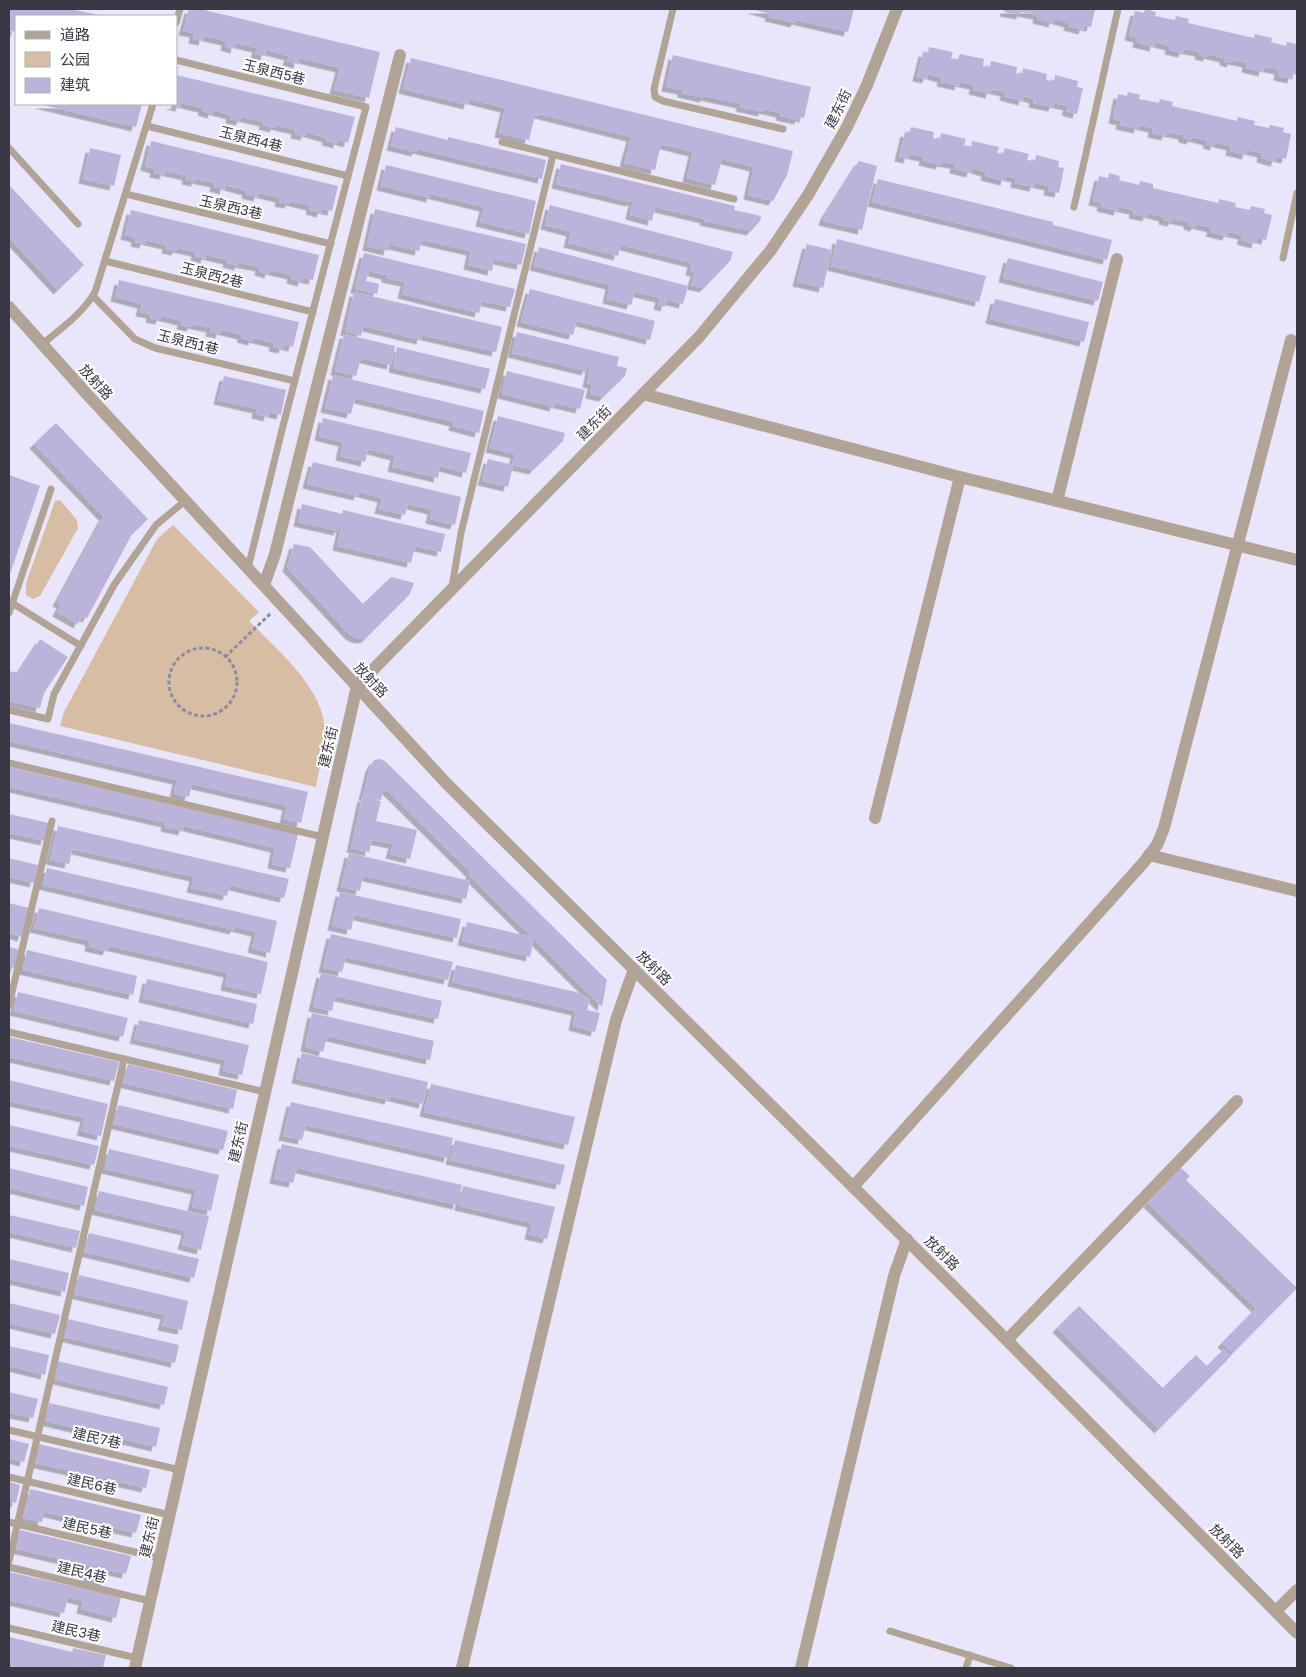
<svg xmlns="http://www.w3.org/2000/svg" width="1306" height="1677" viewBox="0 0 1306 1677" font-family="'Golos Text','Noto Sans SC',sans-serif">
	<defs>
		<filter id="shadow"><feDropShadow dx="-4.5" dy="4.5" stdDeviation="0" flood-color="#0004"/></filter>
	</defs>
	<rect width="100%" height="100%" fill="#e9e5fa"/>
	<!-- green -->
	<g fill="#d8bda5">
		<polygon points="60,500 77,520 78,528 40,596 33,599 26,595 26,583 55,501"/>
		<path d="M173,525L259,612L249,621C277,650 323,687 325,730C325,748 319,768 316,787L60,726L64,712L157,539Z"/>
	</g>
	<!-- building -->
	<g fill="#bbb3da" filter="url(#shadow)">
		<polygon points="9,9 70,9 99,15 16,16 16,32 9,30"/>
		<polygon points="189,9 200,9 380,52 369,98 334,90 340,68 299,58 298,64 287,61 289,56 266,50 265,56 255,54 257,48 236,43 235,49 225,46 226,41 204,36 203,41 193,39 194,33 183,31"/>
		<polygon points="752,9 854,9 848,32 796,20 795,23 769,17 770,14"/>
		<polygon points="1005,9 1095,9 1091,27 1084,26 1083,30 1068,26 1069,23 1054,19 1053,23 1037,19 1038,15 1021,12 1021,15 1004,12"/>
		<polygon points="1145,9 1156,12 1155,16 1175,20 1176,16 1189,19 1188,23 1254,38 1255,34 1272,38 1271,42 1286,46 1287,42 1297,44 1297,75 1293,74 1292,79 1278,76 1279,70 1264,67 1263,72 1246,68 1247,63 1232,60 1231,63 1224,61 1224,58 1208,54 1208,57 1199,55 1200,52 1184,49 1183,53 1169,50 1170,46 1155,42 1154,47 1137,43 1138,38 1129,36 1135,11 1144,13"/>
		<polygon points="929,47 953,52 951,58 958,60 960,54 984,59 983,66 990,67 991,61 1017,67 1016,73 1022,75 1023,68 1047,74 1046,80 1054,82 1055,75 1078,81 1077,87 1083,88 1077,114 1066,111 1068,106 1054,103 1053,107 1033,103 1034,99 1024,96 1023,101 1004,96 1005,92 991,89 990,94 973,90 974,85 960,82 959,86 941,82 942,78 928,74 927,79 917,77 923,52 928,53"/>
		<polygon points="673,55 811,87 804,118 799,117 799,120 780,116 781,113 763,109 763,112 740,107 741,104 705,96 704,98 682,93 682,90 666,87"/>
		<polygon points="411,58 793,151 787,175 773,201 748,195 754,167 722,159 715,185 687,178 693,152 661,144 655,170 624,163 631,137 539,114 539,116 535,115 529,140 499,133 505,108 469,99 468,105 403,89"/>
		<polygon points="176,75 355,117 348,143 338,140 338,144 326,141 327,138 306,132 305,136 295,134 296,130 275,125 274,128 263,125 264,122 242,117 240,121 230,119 231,115 213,110 212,114 202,111 203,108 181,103 180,107 170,105 176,104"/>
		<polygon points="1128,92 1140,95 1139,99 1159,103 1160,99 1173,102 1172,106 1237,121 1238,117 1255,121 1254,125 1269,128 1270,125 1284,128 1283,132 1291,134 1286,159 1277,157 1275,162 1261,158 1262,153 1248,150 1246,155 1230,151 1231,146 1215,142 1215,146 1207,144 1208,141 1192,137 1191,140 1183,138 1183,135 1167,132 1166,136 1152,133 1153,128 1139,125 1138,129 1120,125 1121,121 1113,119 1118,94 1127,96"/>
		<polygon points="39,104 142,104 136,127"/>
		<polygon points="396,127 448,140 448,137 546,160 542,179 417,149 416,152 391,146"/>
		<polygon points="911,127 934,132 933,138 940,140 941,133 966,139 964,145 971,147 972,141 999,147 997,153 1003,154 1005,148 1029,154 1027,160 1035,161 1036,155 1059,161 1058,167 1064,168 1059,193 1048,191 1049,186 1035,183 1034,187 1015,183 1016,178 1006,176 1005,181 985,176 986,172 972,168 971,173 954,169 955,164 941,162 940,165 923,161 924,157 909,154 908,159 899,157 905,132 909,133"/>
		<polygon points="151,141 338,186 332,211 322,209 321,213 310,210 311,206 290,201 289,204 279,202 280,198 259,193 258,197 246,194 247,191 225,185 224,190 214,187 215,183 196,179 196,182 186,180 187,176 165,171 164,175 154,173 155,169 145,166"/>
		<polygon points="90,148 121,155 114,186 83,179"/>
		<polygon points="859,161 877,166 862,230 823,221 825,215"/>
		<polygon points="561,164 735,206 734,210 761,216 760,221 751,231 704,221 705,219 655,207 652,221 630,215 633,201 631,201 630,202 556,184"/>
		<polygon points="386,165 536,201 529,234 480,222 484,207 431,194 431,198 381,186"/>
		<polygon points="1109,173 1120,176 1119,180 1139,185 1140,181 1153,184 1153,188 1218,203 1219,199 1236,203 1235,207 1250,210 1251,206 1265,209 1264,213 1272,215 1266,240 1257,238 1256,244 1241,240 1243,235 1228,232 1227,236 1210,232 1212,228 1196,224 1195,227 1188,225 1188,222 1173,219 1172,222 1163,220 1164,217 1148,213 1147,217 1133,214 1134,210 1119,207 1118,211 1101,207 1102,203 1093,201 1099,176 1108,178"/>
		<polygon points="878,179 1053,222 1053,225 1112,240 1107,260 872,202"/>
		<polygon points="9,185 84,265 58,290 9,237"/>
		<polygon points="550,205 733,252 730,261 704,288 691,285 695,272 690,271 692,263 621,245 618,256 568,243 571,232 545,225"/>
		<polygon points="375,209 526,244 521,265 494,259 492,271 468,265 471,251 422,240 419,251 389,244 388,251 367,246"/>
		<polygon points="131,210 319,255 313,280 303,278 302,282 291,279 292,275 270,270 269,274 259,271 260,267 239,263 239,266 227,263 228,260 206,255 205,259 195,256 196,252 177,248 176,251 166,249 167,245 145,240 144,244 135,242 136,238 125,235"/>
		<polygon points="837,239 986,276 979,302 831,266"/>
		<polygon points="807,244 832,250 823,288 797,282"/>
		<polygon points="539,247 688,286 683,304 667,300 665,307 658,305 660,298 635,292 631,305 607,299 610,285 534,266"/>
		<polygon points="364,253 515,289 510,307 482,301 479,313 402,294 405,282 386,278 386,275 369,271 366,281 379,284 377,294 355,289"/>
		<polygon points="1008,258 1103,282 1098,301 1003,278"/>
		<polygon points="119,280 299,322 293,347 284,345 283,349 273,347 274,343 253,338 253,341 241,338 242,335 221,330 220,334 210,332 211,328 192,324 191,327 181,325 182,321 161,316 160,320 150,318 151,314 140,312 142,304 115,297"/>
		<polygon points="530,289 655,321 650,340 577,321 573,335 521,322"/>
		<polygon points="354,292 502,327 496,352 422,335 421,340 363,326 361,336 345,331"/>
		<polygon points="995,299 1089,322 1084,342 990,319"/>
		<polygon points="517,332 619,357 617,366 627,368 625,376 603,397 590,394 592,384 587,383 590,368 587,367 586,371 512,353"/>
		<polygon points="344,334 395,346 391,365 361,358 356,376 335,371"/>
		<polygon points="397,347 490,369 485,389 393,368"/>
		<polygon points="507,371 585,390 580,409 555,403 554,407 502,394"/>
		<polygon points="333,375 484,411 479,433 453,426 454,422 355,398 351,414 325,408"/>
		<polygon points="224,376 286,390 281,415 269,412 268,417 256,414 257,409 218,400"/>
		<polygon points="498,416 565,433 563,441 533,470 512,465 515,454 490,448"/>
		<polygon points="323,418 471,453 466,473 440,466 438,478 392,467 395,456 368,449 365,462 340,456 343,442 319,436"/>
		<polygon points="56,423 148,519 132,534 87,618 82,616 78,624 57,612 61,604 57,602 103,517 105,518 34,444"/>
		<polygon points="488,459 513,465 508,487 482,481"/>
		<polygon points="313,462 461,497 455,525 430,519 432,510 408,504 405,515 379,509 382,498 359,492 358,496 307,484"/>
		<polygon points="9,475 40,486 9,577"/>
		<polygon points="302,504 342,514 343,510 445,534 441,552 415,546 411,563 337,546 341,528 339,528 338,531 298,522"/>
		<polygon points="294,544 310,547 363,604 391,577 414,583 412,589 409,595 366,638 362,639 356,638 350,635 287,567"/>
		<polygon points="40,639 68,657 44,693 40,708 9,701 9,671 18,673"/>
		<polygon points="9,723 308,792 301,823 284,819 287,806 192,784 189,797 174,793 177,780 9,741"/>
		<polygon points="380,759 386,762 607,980 602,1007 534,939 530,957 462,941 467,922 532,937 469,875 471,873 388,791 383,790 381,800 363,796 370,767 374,760"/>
		<polygon points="9,767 298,834 290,868 272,864 275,848 184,826 183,831 165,827 166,823 9,787"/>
		<polygon points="362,797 381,801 376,821 417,830 410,859 390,854 393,844 372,840 369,852 351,848"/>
		<polygon points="9,814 49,823 45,841 9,833"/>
		<polygon points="58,826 289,879 284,898 230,885 227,896 191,888 194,877 72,849 69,864 50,860"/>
		<polygon points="349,853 470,881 466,899 363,876 360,891 341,887"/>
		<polygon points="9,858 38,865 34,883 9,877"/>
		<polygon points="47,868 277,921 270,953 252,948 256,932 235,927 234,930 43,885"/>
		<polygon points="340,892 461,919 457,938 354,915 351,930 332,926"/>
		<polygon points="9,903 29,908 22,937 9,933"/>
		<polygon points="39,908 268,962 261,994 225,986 228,973 109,946 107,951 89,947 90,941 34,928"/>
		<polygon points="331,934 453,962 448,980 346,957 342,972 323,968"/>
		<polygon points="9,947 20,950 15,968 9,966"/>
		<polygon points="27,950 137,976 133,995 23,970"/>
		<polygon points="456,965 576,992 590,999 587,1010 600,1013 595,1032 573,1026 576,1011 452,982"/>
		<polygon points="321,973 442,1001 438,1019 335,996 332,1011 313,1007"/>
		<polygon points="147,979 257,1004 253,1024 143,998"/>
		<polygon points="18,992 128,1018 123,1037 14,1011"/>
		<polygon points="312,1013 434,1041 430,1060 327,1036 323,1052 305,1047"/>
		<polygon points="139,1020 249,1045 242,1075 223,1071 225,1060 134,1039"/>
		<polygon points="9,1037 119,1062 114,1081 9,1057"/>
		<polygon points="302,1053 428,1082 423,1104 390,1096 389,1100 296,1079"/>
		<polygon points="128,1064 237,1090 233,1109 123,1083"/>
		<polygon points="9,1080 108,1104 101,1136 81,1131 85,1118 9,1101"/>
		<polygon points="431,1084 575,1117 568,1145 424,1112"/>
		<polygon points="291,1102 453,1138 448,1158 306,1125 302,1140 283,1136"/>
		<polygon points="118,1105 228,1131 223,1150 113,1124"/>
		<polygon points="9,1125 99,1146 94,1165 9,1146"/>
		<polygon points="455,1140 565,1165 560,1185 450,1160"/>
		<polygon points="282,1144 462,1185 457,1205 297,1168 293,1183 274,1179"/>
		<polygon points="109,1149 219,1175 211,1211 192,1207 196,1190 105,1169"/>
		<polygon points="9,1168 88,1187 84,1206 9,1188"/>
		<polygon points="1181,1168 1190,1176 1186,1180 1297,1288 1233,1353 1222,1343 1256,1308 1148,1203"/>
		<polygon points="463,1186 555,1207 547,1239 529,1235 532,1223 459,1206"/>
		<polygon points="99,1191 209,1216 201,1250 182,1245 186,1231 95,1210"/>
		<polygon points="9,1215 80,1231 76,1248 9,1232"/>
		<polygon points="89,1233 199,1259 194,1278 84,1252"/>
		<polygon points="9,1259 69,1273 65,1292 9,1279"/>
		<polygon points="79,1275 188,1301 182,1330 162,1326 165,1315 74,1294"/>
		<polygon points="9,1303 60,1315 55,1334 9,1323"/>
		<polygon points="1079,1306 1163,1388 1196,1355 1207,1366 1224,1349 1231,1356 1159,1429 1057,1328"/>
		<polygon points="68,1319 179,1345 175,1363 64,1337"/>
		<polygon points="9,1346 49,1355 45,1375 9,1366"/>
		<polygon points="57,1361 168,1387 164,1405 53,1379"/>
		<polygon points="9,1392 38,1399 33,1418 9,1413"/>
		<polygon points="49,1403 160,1428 156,1447 45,1421"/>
		<polygon points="9,1439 29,1444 24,1462 9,1458"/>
		<polygon points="39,1444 150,1470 146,1488 35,1463"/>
		<polygon points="9,1482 20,1485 16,1503 9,1501"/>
		<polygon points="30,1489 141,1515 136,1533 44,1512 42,1522 23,1518"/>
		<polygon points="20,1530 131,1556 126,1574 108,1570 105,1582 87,1578 90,1566 16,1549"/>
		<polygon points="9,1572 121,1597 116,1618 81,1609 83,1601 68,1597 64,1613 9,1600"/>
		<polygon points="9,1637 72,1652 73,1648 106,1655 103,1668 89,1668 79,1666 79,1668 9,1668"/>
	</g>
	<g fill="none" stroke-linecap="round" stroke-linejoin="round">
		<!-- path -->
		<g stroke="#8e8b9c" stroke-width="3" stroke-dasharray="4 2.5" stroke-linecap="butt">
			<circle cx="203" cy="682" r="34"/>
			<polyline points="225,657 271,613"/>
		</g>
		<!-- service -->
		<g stroke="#b1a396" stroke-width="7">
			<polyline points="673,9 654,89 655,97 663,101 783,129"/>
			<polyline points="176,23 180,9"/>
			<polyline points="176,60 366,107 283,426 248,568"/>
			<polyline points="147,126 348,176"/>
			<polyline points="502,142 734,199"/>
			<polyline points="9,148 78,224"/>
			<polyline points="126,194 331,244"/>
			<polyline points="1074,207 1118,9"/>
			<polyline points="1283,258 1297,193"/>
			<polyline points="105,261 313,312"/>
			<polyline points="93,296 135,339 155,348 295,381"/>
			<path d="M42,344C62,328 82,314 95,292L153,104"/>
			<polyline points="452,587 461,533 553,155"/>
			<polyline points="12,603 81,646"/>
			<polyline points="9,613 51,489"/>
			<polyline points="9,710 48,719 54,694 114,585 156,525 185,501"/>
			<polyline points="9,763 323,837"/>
			<polyline points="9,1005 52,821"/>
			<polyline points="9,1032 265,1092"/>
			<polyline points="9,1430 180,1470"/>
			<polyline points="9,1477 170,1515"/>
			<polyline points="9,1522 160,1558"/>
			<polyline points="9,1561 124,1059"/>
			<polyline points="9,1567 150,1601"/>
			<polyline points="9,1628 137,1658"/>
			<polyline points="890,1631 1011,1668"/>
			<polyline points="966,1668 970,1655"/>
		</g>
		<!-- minor -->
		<g stroke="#b1a396" stroke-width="12">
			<polyline points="643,394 960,477 1297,560"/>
			<polyline points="1057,501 1117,259"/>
			<polyline points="264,585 275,554 400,55"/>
			<polyline points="875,818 960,477"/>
			<polyline points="1149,855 1297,891"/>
			<polyline points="853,1187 1144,862 1157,845 1164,828 1291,340"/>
			<polyline points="1007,1340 1237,1101"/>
			<polyline points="1276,1611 1297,1590"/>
			<polyline points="462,1668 616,1020 634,969"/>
			<polyline points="801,1668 894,1276 907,1239"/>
		</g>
		<!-- tertiary -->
		<g stroke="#b1a396" stroke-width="12">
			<polyline points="9,307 85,392 447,784 953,1286 1297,1633"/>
			<polyline points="135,1668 357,686 699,337 771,250 808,195 847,127 867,85 897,9"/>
		</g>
	</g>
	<g text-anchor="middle" stroke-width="4" stroke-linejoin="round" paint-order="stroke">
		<!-- street labels -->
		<g font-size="14" fill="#3b3845" stroke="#fff">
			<text transform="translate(274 72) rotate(14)" y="5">玉泉西5巷</text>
			<text transform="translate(838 109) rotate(-64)" y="5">建东街</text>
			<text transform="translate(251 139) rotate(14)" y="5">玉泉西4巷</text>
			<text transform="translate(231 207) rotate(13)" y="5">玉泉西3巷</text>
			<text transform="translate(212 275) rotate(14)" y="5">玉泉西2巷</text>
			<text transform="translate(188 342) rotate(14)" y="5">玉泉西1巷</text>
			<text transform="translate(96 382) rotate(48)" y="5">放射路</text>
			<text transform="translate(594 423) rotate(-46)" y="5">建东街</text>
			<text transform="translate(371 680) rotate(47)" y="5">放射路</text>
			<text transform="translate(328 747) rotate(-77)" y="5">建东街</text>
			<text transform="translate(654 968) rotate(45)" y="5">放射路</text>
			<text transform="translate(238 1142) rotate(-77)" y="5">建东街</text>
			<text transform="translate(942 1253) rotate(45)" y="5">放射路</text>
			<text transform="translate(97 1438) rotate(13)" y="5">建民7巷</text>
			<text transform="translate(92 1484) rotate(13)" y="5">建民6巷</text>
			<text transform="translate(87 1528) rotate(13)" y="5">建民5巷</text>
			<text transform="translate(149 1537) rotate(-77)" y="5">建东街</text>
			<text transform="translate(1227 1541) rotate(45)" y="5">放射路</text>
			<text transform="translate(82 1572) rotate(13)" y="5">建民4巷</text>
			<text transform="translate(76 1631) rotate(13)" y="5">建民3巷</text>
		</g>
	</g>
	<!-- border -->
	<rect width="1306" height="1677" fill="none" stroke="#3b3845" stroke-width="20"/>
	<!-- legend -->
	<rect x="15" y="15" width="162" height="90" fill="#ffffff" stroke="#b1afb5"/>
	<rect x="25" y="31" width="25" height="8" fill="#b1a396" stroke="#b1afb5"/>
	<text x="60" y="40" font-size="15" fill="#3b3845">道路</text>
	<rect x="25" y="52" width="25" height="15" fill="#d8bda5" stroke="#b1afb5"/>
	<text x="60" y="65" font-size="15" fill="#3b3845">公园</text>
	<rect x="25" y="78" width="25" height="15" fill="#bbb3da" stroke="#b1afb5"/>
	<text x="60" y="90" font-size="15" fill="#3b3845">建筑</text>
</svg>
